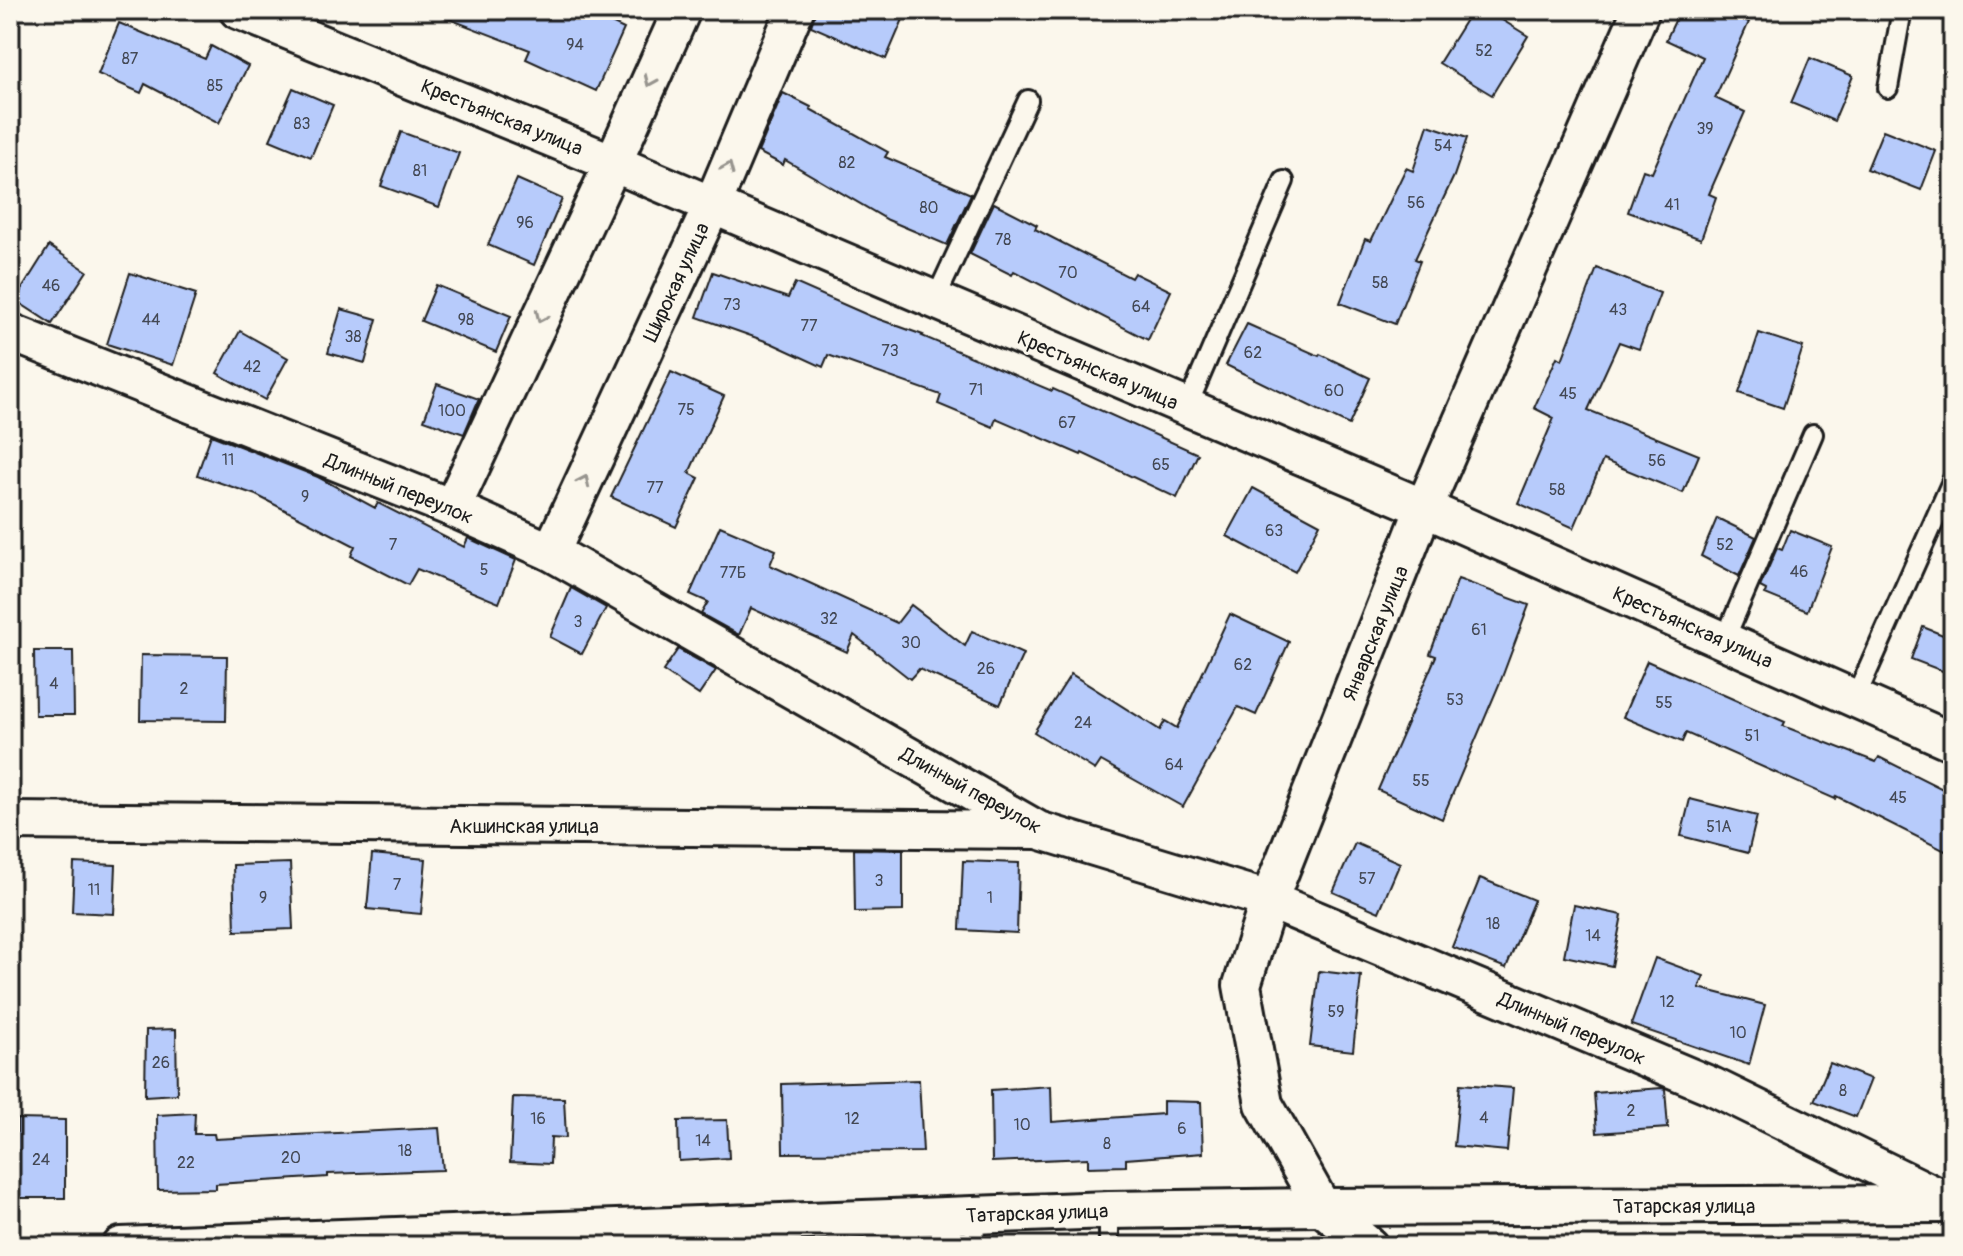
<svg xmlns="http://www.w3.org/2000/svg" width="1963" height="1256" viewBox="0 0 1963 1256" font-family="Pangolin,sans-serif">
	<rect width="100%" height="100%" fill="#fbf7ec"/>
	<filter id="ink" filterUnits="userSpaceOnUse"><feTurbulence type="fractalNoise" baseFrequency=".0125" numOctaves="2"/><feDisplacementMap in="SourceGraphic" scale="16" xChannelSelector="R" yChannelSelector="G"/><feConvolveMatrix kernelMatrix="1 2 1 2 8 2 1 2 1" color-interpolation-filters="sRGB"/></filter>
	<g filter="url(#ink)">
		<!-- building -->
		<g fill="#b7cbfb" stroke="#1c1c1c" stroke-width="2">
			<polygon points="431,10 584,10 624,29 596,91 526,59 530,50 431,12"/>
			<polygon points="816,10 907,10 886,59 811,26"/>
			<polygon points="1472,10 1486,10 1528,36 1492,95 1439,63"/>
			<polygon points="1680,10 1723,10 1749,22 1715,98 1745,112 1709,194 1716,197 1701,239 1628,212 1643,170 1652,173 1703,57 1666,40"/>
			<polygon points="119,23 205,59 211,46 248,66 219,123 145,84 141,93 98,74"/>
			<polygon points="1810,58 1853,76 1834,121 1791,103"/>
			<polygon points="293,88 333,105 311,157 270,140"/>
			<polygon points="783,93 811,107 810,109 888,152 885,157 971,194 947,245 888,220 785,160 783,165 758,152"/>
			<polygon points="1428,125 1467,138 1454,176 1415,259 1420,261 1395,324 1340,303 1365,239 1371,241 1406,168 1413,171"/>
			<polygon points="1883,130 1936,151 1921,190 1867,169"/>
			<polygon points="401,132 459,153 439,207 381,186"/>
			<polygon points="517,179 562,199 534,265 488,245"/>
			<polygon points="994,203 1037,225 1035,229 1131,278 1134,273 1171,291 1148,340 1014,271 1012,275 970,254"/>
			<polygon points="49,246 87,271 52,324 15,300"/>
			<polygon points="1597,268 1660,293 1639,349 1619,342 1588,410 1699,455 1683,493 1603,460 1574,528 1518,503 1554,418 1534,408 1557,357 1562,360"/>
			<polygon points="713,272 788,298 795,283 870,316 923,335 922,336 1052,391 1053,389 1198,454 1177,498 1082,453 1081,455 996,418 993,427 938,404 941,395 828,355 823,367 771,343 697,317"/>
			<polygon points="130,273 196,294 173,365 107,344"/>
			<polygon points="436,285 511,316 496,352 421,321"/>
			<polygon points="341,309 377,319 365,363 328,353"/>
			<polygon points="1247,324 1319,356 1320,354 1370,378 1349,425 1226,365"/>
			<polygon points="240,331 288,358 265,400 217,373"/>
			<polygon points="1759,333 1803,347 1783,408 1739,393"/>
			<polygon points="671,372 724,396 689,473 699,478 676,527 611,497"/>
			<polygon points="437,384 479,399 464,434 424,420"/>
			<polygon points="211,435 318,477 375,508 378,503 464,547 468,538 516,560 499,603 417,569 408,585 351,556 355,546 256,495 197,475"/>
			<polygon points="1253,488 1320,524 1295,572 1227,536"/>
			<polygon points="1717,518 1756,537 1739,576 1701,556"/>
			<polygon points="720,526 776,550 770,565 897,623 911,605 965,646 972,631 1023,654 1000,705 919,669 910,679 854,635 847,652 751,608 739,635 701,614 708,602 690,594"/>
			<polygon points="1790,530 1832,547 1807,611 1765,594 1766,590 1760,587 1777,548 1782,550"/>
			<polygon points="1458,579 1529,605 1501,680 1442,819 1378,790 1436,656 1430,654"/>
			<polygon points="571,588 606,608 582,654 550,637"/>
			<polygon points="1230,614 1289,642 1256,715 1238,707 1183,807 1101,761 1095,770 1034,732 1071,674 1160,730 1165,721 1177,728"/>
			<polygon points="1923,627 1953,639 1953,675 1911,659"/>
			<polygon points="678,649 716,670 699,695 663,671"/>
			<polygon points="34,651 73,651 74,715 35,715"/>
			<polygon points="141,655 227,656 226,721 140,720"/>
			<polygon points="1647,661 1785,722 1783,726 1876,762 1879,757 1953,794 1953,855 1836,796 1835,799 1686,733 1682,742 1623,717"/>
			<polygon points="1690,799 1757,816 1748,853 1681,836"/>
			<polygon points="1355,843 1400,863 1379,912 1333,892"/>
			<polygon points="854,849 903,850 903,911 855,912"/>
			<polygon points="372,854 426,859 421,914 367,909"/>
			<polygon points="963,861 1019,863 1017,933 960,930"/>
			<polygon points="74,863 116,865 114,914 72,912"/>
			<polygon points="290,863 293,929 235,931 233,865"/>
			<polygon points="1480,878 1534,900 1506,968 1452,947"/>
			<polygon points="1574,905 1622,915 1612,966 1564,956"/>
			<polygon points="1655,958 1704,976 1699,988 1765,1005 1749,1065 1631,1025"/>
			<polygon points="1319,971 1361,976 1353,1051 1310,1046"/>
			<polygon points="176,1029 177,1094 145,1096 146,1030"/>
			<polygon points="1830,1063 1871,1079 1856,1117 1814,1101"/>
			<polygon points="919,1080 923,1152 783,1153 782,1084"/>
			<polygon points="1460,1084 1513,1088 1507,1151 1454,1146"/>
			<polygon points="1051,1086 1052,1122 1163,1114 1163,1101 1201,1102 1203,1153 1126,1159 1126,1166 1088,1167 1088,1158 992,1162 991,1090"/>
			<polygon points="1662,1088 1665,1089 1668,1128 1597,1133 1594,1093"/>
			<polygon points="513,1097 564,1098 566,1138 551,1137 550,1164 510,1162"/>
			<polygon points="195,1113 194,1134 214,1134 215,1139 439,1128 443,1170 328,1174 328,1177 216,1184 216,1189 158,1190 157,1115"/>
			<polygon points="17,1119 65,1120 65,1198 17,1198"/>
			<polygon points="727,1120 729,1158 679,1161 678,1121"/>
		</g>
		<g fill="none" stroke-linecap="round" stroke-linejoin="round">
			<!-- lane casing -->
			<g stroke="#1c1c1c" stroke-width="24">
				<g id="lane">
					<polyline points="1888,88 1902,10"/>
					<polyline points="935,300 1028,100"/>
					<polyline points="1187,407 1284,181"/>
					<polyline points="1724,641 1813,434"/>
					<polyline points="1855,699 1953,479"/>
					<polyline points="974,1215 975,1246"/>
					<polyline points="1109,1246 1109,1210"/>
				</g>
			</g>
			<!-- street casing -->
			<g stroke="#1c1c1c" stroke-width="42">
				<g id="street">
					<polyline points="238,10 613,163 1424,508 1953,742"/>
					<polyline points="10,332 452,508 551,552 1038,830 1269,900 1712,1086 1953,1204"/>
					<polyline points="452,508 613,163 682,10"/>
					<polyline points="551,552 712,206 795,10"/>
					<polyline points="10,821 1037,830"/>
					<polyline points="121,1246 1109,1210 1322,1207 1947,1204"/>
					<polyline points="1369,1246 1322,1207 1264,1104 1242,985 1269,900 1424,508 1641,10"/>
				</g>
			</g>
			<!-- lane -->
			<use href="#lane" stroke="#fbf7ec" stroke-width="18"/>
			<!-- street -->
			<use href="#street" stroke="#fbf7ec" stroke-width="36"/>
		</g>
		<!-- one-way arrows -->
		<defs><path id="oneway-chevron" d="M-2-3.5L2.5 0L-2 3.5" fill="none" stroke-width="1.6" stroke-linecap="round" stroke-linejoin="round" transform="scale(2)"/></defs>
		<g stroke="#97948e">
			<use href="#oneway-chevron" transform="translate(650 81) rotate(114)"/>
			<use href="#oneway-chevron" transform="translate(728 168) rotate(-67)"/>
			<use href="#oneway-chevron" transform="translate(541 317) rotate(115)"/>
			<use href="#oneway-chevron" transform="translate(584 481) rotate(-65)"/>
		</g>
	</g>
	<g text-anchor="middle" stroke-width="6" stroke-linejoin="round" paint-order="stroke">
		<!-- number labels -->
		<g font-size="16" fill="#434854">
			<text x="575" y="50">94</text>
			<text x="1484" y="56">52</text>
			<text x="130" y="64">87</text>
			<text x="215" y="91">85</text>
			<text x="302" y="129">83</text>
			<text x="1705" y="134">39</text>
			<text x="1443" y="151">54</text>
			<text x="847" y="168">82</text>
			<text x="420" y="176">81</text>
			<text x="1416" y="208">56</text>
			<text x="1672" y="210">41</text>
			<text x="929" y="213">80</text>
			<text x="525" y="228">96</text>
			<text x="1003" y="245">78</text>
			<text x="1068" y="278">70</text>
			<text x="1380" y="288">58</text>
			<text x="51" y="291">46</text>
			<text x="732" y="310">73</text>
			<text x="1141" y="312">64</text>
			<text x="1618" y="315">43</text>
			<text x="151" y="325">44</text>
			<text x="466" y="325">98</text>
			<text x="809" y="331">77</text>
			<text x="353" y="342">38</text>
			<text x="890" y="356">73</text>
			<text x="1253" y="358">62</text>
			<text x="252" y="372">42</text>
			<text x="976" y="395">71</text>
			<text x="1334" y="396">60</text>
			<text x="1568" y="399">45</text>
			<text x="686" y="415">75</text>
			<text x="452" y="416">100</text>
			<text x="1067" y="428">67</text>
			<text x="228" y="465">11</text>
			<text x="1657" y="466">56</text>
			<text x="1161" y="470">65</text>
			<text x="655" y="493">77</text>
			<text x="1557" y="495">58</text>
			<text x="305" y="502">9</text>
			<text x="1274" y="536">63</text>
			<text x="393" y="550">7</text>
			<text x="1725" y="550">52</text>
			<text x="484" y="575">5</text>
			<text x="1799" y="577">46</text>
			<text x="733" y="578">77Б</text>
			<text x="829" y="624">32</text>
			<text x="578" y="627">3</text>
			<text x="1479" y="635">61</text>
			<text x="911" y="648">30</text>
			<text x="1243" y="670">62</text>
			<text x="986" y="674">26</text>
			<text x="54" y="689">4</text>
			<text x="184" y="694">2</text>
			<text x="1455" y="705">53</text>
			<text x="1664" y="708">55</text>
			<text x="1083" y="728">24</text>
			<text x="1752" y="741">51</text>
			<text x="1174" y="770">64</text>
			<text x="1421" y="786">55</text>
			<text x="1898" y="803">45</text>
			<text x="1719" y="832">51А</text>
			<text x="1367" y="884">57</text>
			<text x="879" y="886">3</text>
			<text x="397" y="890">7</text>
			<text x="94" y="895">11</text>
			<text x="263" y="903">9</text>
			<text x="990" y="903">1</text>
			<text x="1493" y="929">18</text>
			<text x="1593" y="941">14</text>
			<text x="1667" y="1007">12</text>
			<text x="1336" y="1017">59</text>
			<text x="1738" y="1038">10</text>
			<text x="161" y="1068">26</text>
			<text x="1843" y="1096">8</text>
			<text x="1631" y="1116">2</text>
			<text x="1484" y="1123">4</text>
			<text x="538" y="1124">16</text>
			<text x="852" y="1124">12</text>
			<text x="1022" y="1130">10</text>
			<text x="1182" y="1134">6</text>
			<text x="703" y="1146">14</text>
			<text x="1107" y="1149">8</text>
			<text x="405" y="1156">18</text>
			<text x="291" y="1163">20</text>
			<text x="41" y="1165">24</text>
			<text x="186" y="1168">22</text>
		</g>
		<!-- street labels -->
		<g font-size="20" fill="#1c1c1c" stroke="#fbf7ec">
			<text transform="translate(502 117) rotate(22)" y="7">Крестьянская улица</text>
			<text transform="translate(676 282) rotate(-65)" y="7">Широкая улица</text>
			<text transform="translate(1098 370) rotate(23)" y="7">Крестьянская улица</text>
			<text transform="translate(399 488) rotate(22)" y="7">Длинный переулок</text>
			<text transform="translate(1693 627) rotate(24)" y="7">Крестьянская улица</text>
			<text transform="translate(1375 633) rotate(-68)" y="7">Январская улица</text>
			<text transform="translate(971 790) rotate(29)" y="7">Длинный переулок</text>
			<text x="524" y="833">Акшинская улица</text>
			<text transform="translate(1572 1028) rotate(23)" y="7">Длинный переулок</text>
			<text x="1684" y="1213">Татарская улица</text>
			<text transform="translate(1037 1213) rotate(-2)" y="7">Татарская улица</text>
		</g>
	</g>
	<!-- margin -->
	<rect width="1963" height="1256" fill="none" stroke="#fbf7ec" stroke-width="40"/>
	<rect x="20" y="20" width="1923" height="1216" fill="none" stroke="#1c1c1c" stroke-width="3" filter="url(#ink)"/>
</svg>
